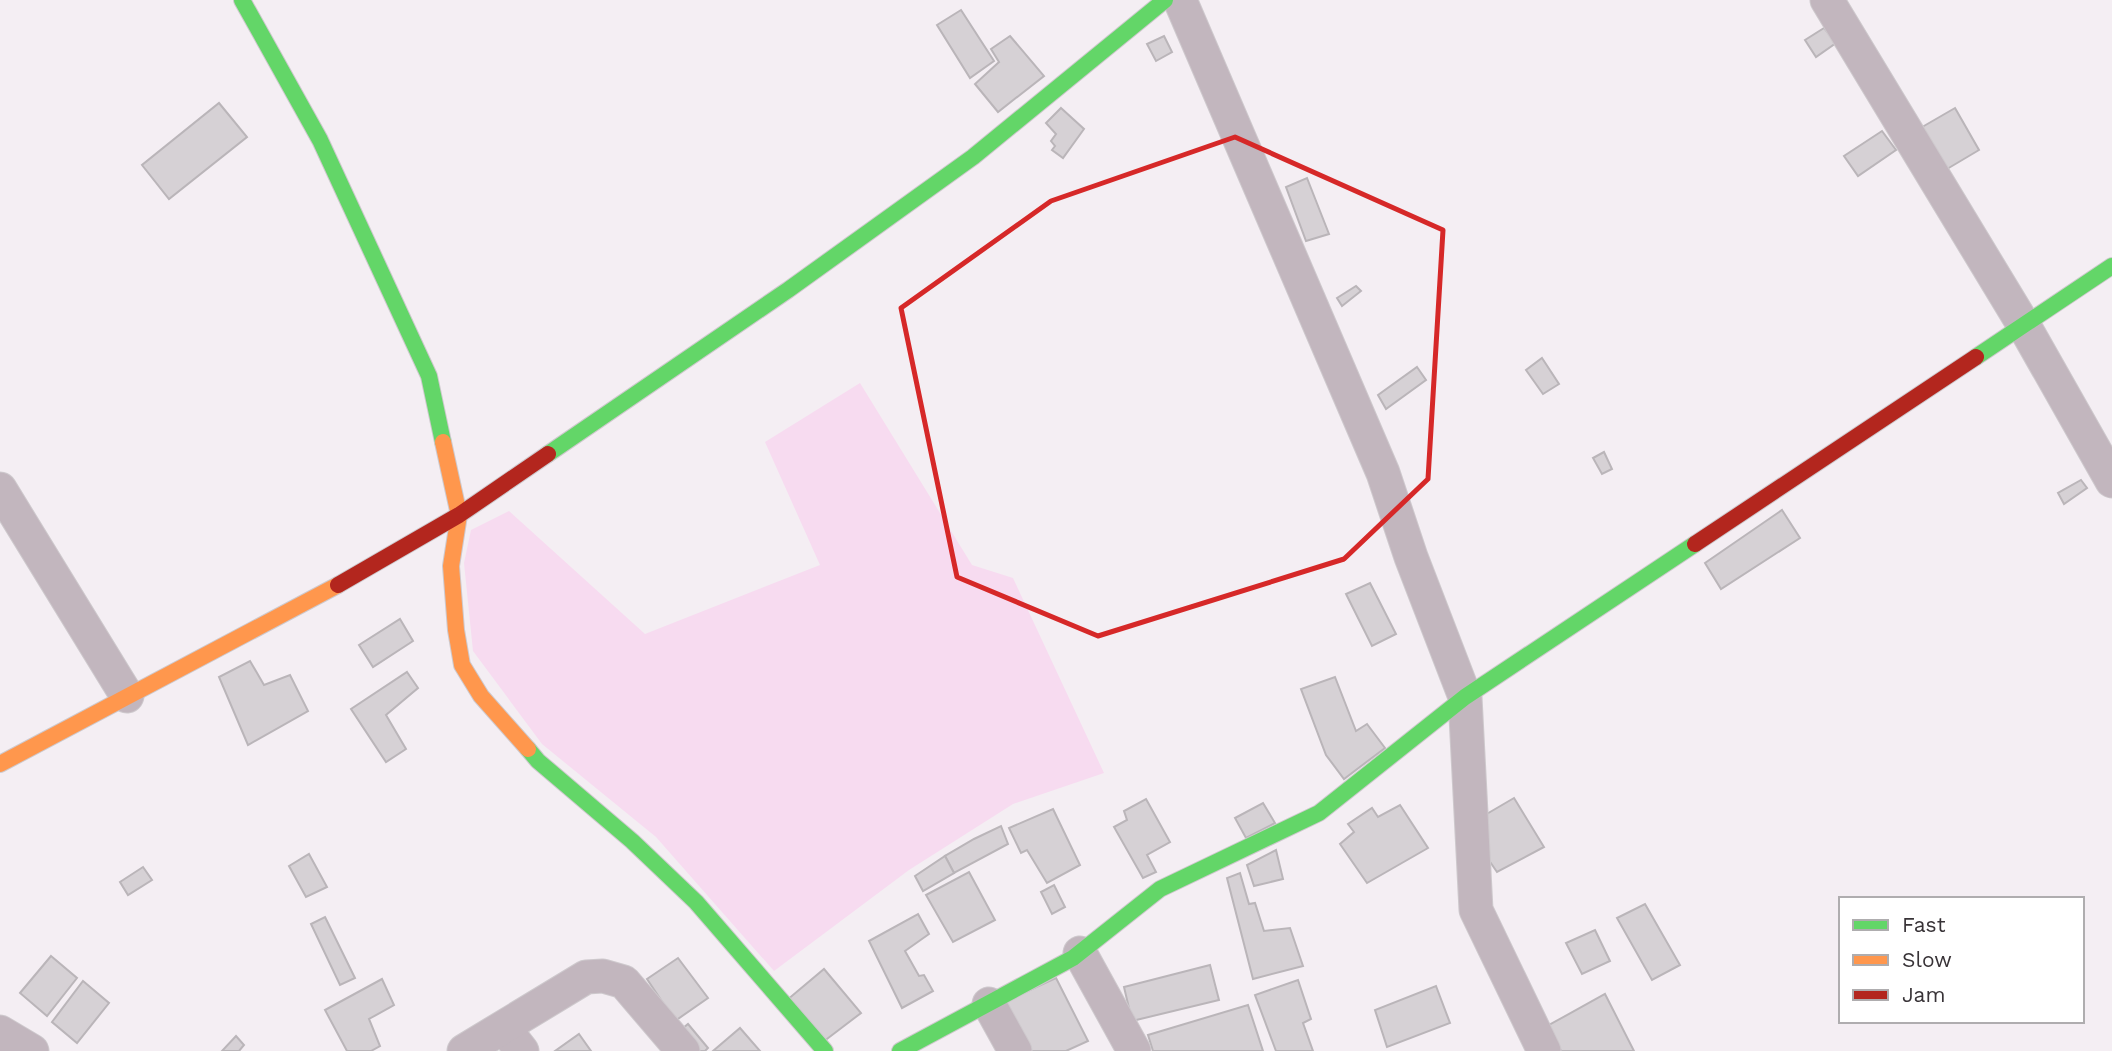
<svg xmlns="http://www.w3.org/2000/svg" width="2112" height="1051" viewBox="0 0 2112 1051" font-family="'Work Sans',sans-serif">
	<rect width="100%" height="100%" fill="#f4eef3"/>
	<!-- green -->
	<polygon fill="#f7dbf0" points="860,383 972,565 1013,578 1104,773 1013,804 909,870 774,971 656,837 542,744 473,651 464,563 471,530 509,511 645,634 820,565 765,442"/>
	<!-- building -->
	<g fill="#d6d1d5" stroke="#bab5b9" stroke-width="2">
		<polygon points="961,10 994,61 970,78 937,25"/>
		<polygon points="1824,28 1836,43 1816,57 1805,40"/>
		<polygon points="1010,36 1044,76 998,112 975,84 999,62 991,49"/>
		<polygon points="1164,36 1172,52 1156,61 1147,44"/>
		<polygon points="219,103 247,137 169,199 142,165"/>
		<polygon points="1061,108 1084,129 1063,158 1052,150 1055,146 1051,141 1056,134 1046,123"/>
		<polygon points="1955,108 1979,150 1942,172 1917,130"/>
		<polygon points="1882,131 1896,150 1858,176 1844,156"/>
		<polygon points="1307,178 1329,234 1306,241 1286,187"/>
		<polygon points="1356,286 1361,291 1342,306 1337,298"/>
		<polygon points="1542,358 1559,384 1543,394 1526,370"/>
		<polygon points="1417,367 1426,380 1386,409 1378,395"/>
		<polygon points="1604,452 1612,469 1602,474 1593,458"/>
		<polygon points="2081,480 2087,488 2064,504 2058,493"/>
		<polygon points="1782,510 1800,538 1721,589 1705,563"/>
		<polygon points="1370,583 1396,634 1372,646 1346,594"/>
		<polygon points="400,619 413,641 373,667 359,645"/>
		<polygon points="250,661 264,685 290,675 308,711 248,745 219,677"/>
		<polygon points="407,672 418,688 386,715 406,749 386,762 351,709"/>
		<polygon points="1335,677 1356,731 1367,724 1385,748 1344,779 1326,755 1301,689"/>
		<polygon points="1514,798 1544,847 1497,872 1484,853 1485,815"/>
		<polygon points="1146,799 1170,842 1147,855 1156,872 1143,878 1114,827 1127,820 1124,811"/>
		<polygon points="1263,803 1275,823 1246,838 1235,818"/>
		<polygon points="1400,805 1428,848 1367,883 1340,844 1354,832 1348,824 1372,808 1378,817"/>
		<polygon points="1053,809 1080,865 1047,883 1027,850 1021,853 1009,828"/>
		<polygon points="1001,826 1008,844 954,873 945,856 974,839"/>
		<polygon points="1276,850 1283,879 1254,886 1247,865"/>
		<polygon points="309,854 327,887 306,897 289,866"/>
		<polygon points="945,856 954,873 923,891 915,876"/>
		<polygon points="143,867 152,880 128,895 120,882"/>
		<polygon points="969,872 995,920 953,942 926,895"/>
		<polygon points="1240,873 1249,904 1255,903 1264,931 1290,928 1303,966 1253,979 1227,878"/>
		<polygon points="1054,885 1065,907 1052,914 1041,892"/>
		<polygon points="1645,904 1680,965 1652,980 1617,918"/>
		<polygon points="918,914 929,934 905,951 919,976 924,975 933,991 902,1008 869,941"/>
		<polygon points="325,917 355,978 340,985 311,924"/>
		<polygon points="1595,930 1610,961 1582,974 1566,943"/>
		<polygon points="51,956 77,978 47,1016 20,993"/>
		<polygon points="678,958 708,998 675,1021 647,979"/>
		<polygon points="1210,965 1219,1000 1132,1021 1124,987"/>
		<polygon points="824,969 861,1013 823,1042 787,1000"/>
		<polygon points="1056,978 1088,1041 1066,1051 1029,1051 1004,1002"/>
		<polygon points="382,979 394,1005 369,1019 380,1046 371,1051 347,1051 325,1010"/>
		<polygon points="1298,980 1311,1019 1303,1023 1313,1051 1276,1051 1255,995"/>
		<polygon points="83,981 109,1003 77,1043 52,1022"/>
		<polygon points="1436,986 1450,1023 1387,1047 1375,1010"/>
		<polygon points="1605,994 1634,1051 1561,1051 1549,1025"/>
		<polygon points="1248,1005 1263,1051 1153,1051 1148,1035"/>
		<polygon points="688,1024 708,1048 705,1051 690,1051 676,1034"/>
		<polygon points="740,1028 760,1051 713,1051"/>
		<polygon points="579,1034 591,1051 555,1051"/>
		<polygon points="236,1036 244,1045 239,1051 222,1051"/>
	</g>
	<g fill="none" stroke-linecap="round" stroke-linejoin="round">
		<!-- street casing -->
		<g stroke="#cec9cd" stroke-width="35">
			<g id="street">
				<polyline points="1180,0 1383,473 1411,557 1465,697 1476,910 1544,1051"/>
				<polyline points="1827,0 2023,324 2112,481"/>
				<polyline points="0,489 127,696"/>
				<polyline points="1080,953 1134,1051"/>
				<polyline points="989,1004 1015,1051"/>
				<polyline points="504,1028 522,1051"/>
				<polyline points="0,1032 32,1051"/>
				<polyline points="464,1051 586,977 603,976 624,982 683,1051"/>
			</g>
		</g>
		<!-- fast casing -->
		<g stroke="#cec9cd" stroke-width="18">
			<g id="fast">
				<polyline points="242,0 320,140 429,376 443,442"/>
				<polyline points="1976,357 2112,266"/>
				<polyline points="548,454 788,290 973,157 1165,0"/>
				<polyline points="528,749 538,761 632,841 696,902 825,1051"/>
				<polyline points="900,1051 1073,958 1160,889 1319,813 1465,697 1695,544"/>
			</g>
		</g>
		<!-- slow casing -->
		<g stroke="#cec9cd" stroke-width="18">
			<g id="slow">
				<polyline points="443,442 459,515 451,566 456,630 462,665 481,696 528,749"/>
				<polyline points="0,764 338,585"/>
			</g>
		</g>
		<!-- jam casing -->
		<g stroke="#cec9cd" stroke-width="18">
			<g id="jam">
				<polyline points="1695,544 1976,357"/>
				<polyline points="338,585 459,515 548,454"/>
			</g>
		</g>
		<!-- street -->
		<use href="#street" stroke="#c2b6be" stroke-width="33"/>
		<!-- fast -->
		<use href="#fast" stroke="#63d668" stroke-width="16"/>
		<!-- slow -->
		<use href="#slow" stroke="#ff974d" stroke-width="16"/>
		<!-- jam -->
		<use href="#jam" stroke="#b3261e" stroke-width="16"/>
	</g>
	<!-- marked area -->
	<path fill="none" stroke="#d62828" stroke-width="5" stroke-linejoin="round" d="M1235,137L1443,230L1428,479L1344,559L1098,636L957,577L901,308L1051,201Z"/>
	<!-- legend -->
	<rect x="1839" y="897" width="245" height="126" fill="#ffffff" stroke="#afadaf" stroke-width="2"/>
	<rect x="1853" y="920" width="35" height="10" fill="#63d668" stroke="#afadaf" stroke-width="2"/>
	<text x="1902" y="932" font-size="21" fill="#383337">Fast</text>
	<rect x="1853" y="955" width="35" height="10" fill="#ff974d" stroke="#afadaf" stroke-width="2"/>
	<text x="1902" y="967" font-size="21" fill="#383337">Slow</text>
	<rect x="1853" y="990" width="35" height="10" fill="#b3261e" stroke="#afadaf" stroke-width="2"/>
	<text x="1902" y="1002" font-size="21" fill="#383337">Jam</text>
</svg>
